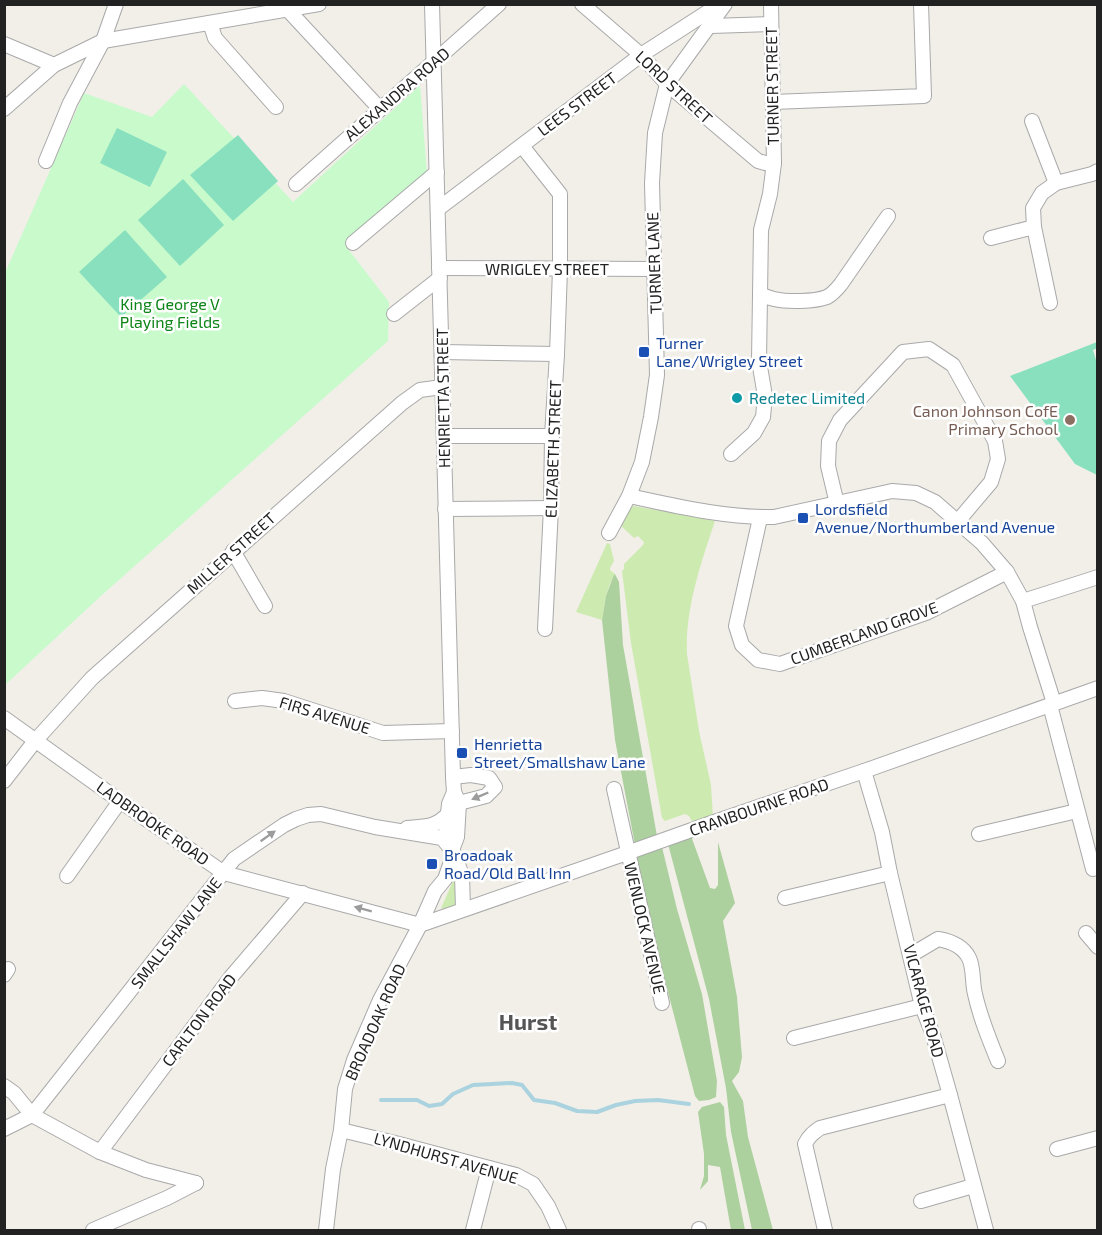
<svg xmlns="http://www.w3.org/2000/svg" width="1102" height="1235" viewBox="0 0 1102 1235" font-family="'Exo 2',sans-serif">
	<rect width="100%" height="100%" fill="#f2efe9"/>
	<!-- grass -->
	<g fill="#cdebb0">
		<path d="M634,506L715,521C701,563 685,609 687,654L699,731L711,785L713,817L693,823L689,816L685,814L665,821L662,818L631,643L622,571L624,569V564L643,545L644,542L638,536L634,538L620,525L628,508Z"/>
		<path d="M607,543L610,544L614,561L610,568V570L615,574C606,587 605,604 602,620L576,612Z"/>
		<polygon points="457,878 457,902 456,906 444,909 441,908 454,879"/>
	</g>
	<!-- forest -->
	<g fill="#add19e">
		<polygon points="615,574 619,582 623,645 657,836 635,845 615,740 602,620 606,596 613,577"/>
		<polygon points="691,836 710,888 715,889 718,885 718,842 735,903 723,921 737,997 742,1057 739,1072 732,1081 743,1101 748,1137 773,1230 752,1230 731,1132 726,1088 709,999 668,844"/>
		<polygon points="662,847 677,909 702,994 717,1081 716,1097 709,1100 699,1101 695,1096 663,973 636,857"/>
		<polygon points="720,1102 724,1107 726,1135 745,1230 731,1230 720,1167 708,1165 708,1181 700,1190 704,1176 704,1154 698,1112 702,1107"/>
	</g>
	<!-- park -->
	<polygon fill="#c8facc" points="184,84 293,202 420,85 427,174 345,245 389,302 388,341 102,595 5,685 5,273 84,93 152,117"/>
	<!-- pitch -->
	<g fill="#88e0be">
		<polygon points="117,128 167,152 150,187 100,163"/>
		<polygon points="238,135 278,181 233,221 190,175"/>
		<polygon points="183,179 224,225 180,266 138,220"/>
		<polygon points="125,230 167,277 121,317 79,272"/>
		<polygon points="1097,342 1097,348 1093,350 1098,367 1097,475 1075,464 1010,376"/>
	</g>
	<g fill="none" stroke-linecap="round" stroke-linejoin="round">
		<!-- stream -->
		<polyline stroke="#aad3df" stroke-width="4" points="381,1100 417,1100 429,1106 442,1104 453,1094 473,1085 512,1083 522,1085 534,1100 555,1103 577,1111 597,1112 616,1105 635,1101 658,1100 689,1104"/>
		<!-- minor casing -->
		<g stroke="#a9a9a9" stroke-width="16">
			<g id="minor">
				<polyline points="289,4 288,10 380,109"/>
				<polyline points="582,4 641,55 667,84 758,161 769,164 774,163 771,4"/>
				<polyline points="210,23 215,38 276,107"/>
				<polyline points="711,26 771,24"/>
				<polyline points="4,44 54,65"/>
				<polyline points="773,102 924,96 921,4"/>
				<polyline points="4,109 54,65 103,41 319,4"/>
				<polyline points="1032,121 1056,183"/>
				<polyline points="522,146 560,194 560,269 557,354 552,436 551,508 545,629"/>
				<polyline points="46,161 70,103 103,41 116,4"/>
				<polyline points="296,184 499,4"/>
				<polyline points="438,209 641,55 720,4"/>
				<polyline points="991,238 1034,227"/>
				<polyline points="353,243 437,172"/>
				<polyline points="439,268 654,269"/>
				<path d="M760,294C764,296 769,298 774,299C787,302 814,302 827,297C833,294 837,289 841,284L888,216"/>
				<polyline points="1050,303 1034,227 1033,208 1042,193 1056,183 1092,174 1098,171"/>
				<polyline points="394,314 440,278"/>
				<polyline points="442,352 557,354"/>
				<polyline points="444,436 552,436"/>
				<polyline points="731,454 754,433 763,417 765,396 759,361 761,230 770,194 774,163"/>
				<path d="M629,496C676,506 725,518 774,517L892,491L916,493L935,502L982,543L1007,572L1023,601L1030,627L1054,703"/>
				<polyline points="837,504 828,466 829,441 840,420 903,352 929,349 953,365 995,441 998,459 991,482 958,521"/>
				<polyline points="445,509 551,508"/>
				<polyline points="760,518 736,626 742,645 758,660 780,664 926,613 1007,572"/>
				<polyline points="609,533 629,496 642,462 651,417 657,375 652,183 655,133 667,84 725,4"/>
				<polyline points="233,551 265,606"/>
				<polyline points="1023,601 1098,577"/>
				<polyline points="235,701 262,698 284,701 383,733 452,731"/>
				<polyline points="1050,705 1093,869 1098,868"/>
				<polyline points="4,718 120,801 224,873 420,925"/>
				<polyline points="864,771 882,832 890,873 922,1006 933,1035 950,1095 986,1230"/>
				<polyline points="453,777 471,775 489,778 495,787 486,796 459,803"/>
				<polyline points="4,781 35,741 92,678 402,403 420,390 442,387"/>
				<polyline points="614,789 662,1003"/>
				<polyline points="454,792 449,804 446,833 462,875 463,909"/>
				<path d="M407,828C425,826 435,828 448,814"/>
				<polyline points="979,834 1077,811"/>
				<polyline points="67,876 120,801"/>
				<polyline points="785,898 890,873"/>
				<polyline points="420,925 627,853 714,822 864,771 1098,688"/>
				<polyline points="1086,933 1098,947"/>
				<path d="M911,955L938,939C950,941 963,946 969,958C974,968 972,983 975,994C980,1017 989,1039 998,1061"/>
				<polyline points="4,975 8,969"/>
				<polyline points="794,1038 922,1006"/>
				<polyline points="4,1086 14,1093 32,1115 100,1152 146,1170 196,1183"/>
				<polyline points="4,1129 32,1115 234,859 284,825 296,819 308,815 321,814 375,827 442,838 452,850"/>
				<polyline points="341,1130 399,1144 516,1175 533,1184 548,1206 559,1230"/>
				<polyline points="1057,1149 1098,1138"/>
				<polyline points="100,1152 231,977 303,893"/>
				<polyline points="921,1201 973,1186"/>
				<polyline points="699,1229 699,1230"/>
				<polyline points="93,1230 167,1198 196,1183"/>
				<polyline points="326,1230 333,1169 341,1130 345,1089 354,1060 380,1000 420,925 435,891 445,879 451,862 452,850 457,837 459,803 454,792 453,777 432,4"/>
				<polyline points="473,1230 489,1168"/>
				<path d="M825,1230L805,1144C809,1136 813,1133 820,1128L950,1095"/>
			</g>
		</g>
		<!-- minor -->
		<use href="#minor" stroke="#fff" stroke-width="14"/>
	</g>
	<!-- one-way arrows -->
	<defs><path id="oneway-solid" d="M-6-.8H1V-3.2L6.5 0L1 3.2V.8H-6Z" transform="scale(1.5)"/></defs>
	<g fill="#9c9c9c">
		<use href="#oneway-solid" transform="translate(480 796) rotate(157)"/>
		<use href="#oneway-solid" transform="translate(268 836) rotate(-35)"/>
		<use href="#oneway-solid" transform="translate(363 909) rotate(-165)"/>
	</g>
	<!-- markers -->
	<g fill="#1a4fb4" stroke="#fff" stroke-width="2">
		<rect x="638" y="346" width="12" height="12" rx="3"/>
		<rect x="797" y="512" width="12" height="12" rx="3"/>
		<rect x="456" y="747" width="12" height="12" rx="3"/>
		<rect x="426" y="858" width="12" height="12" rx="3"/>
	</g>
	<circle fill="#0f9aa8" stroke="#fff" stroke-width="2" cx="737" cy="398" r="6"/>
	<circle fill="#8d6e63" stroke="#fff" stroke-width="2" cx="1070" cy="420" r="6"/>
	<g text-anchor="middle" stroke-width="5" stroke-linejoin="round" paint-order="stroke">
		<!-- street labels -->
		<g font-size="16" fill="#222" stroke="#fff">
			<text transform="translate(772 86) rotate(-91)" y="6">TURNER STREET</text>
			<text transform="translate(674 87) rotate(43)" y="6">LORD STREET</text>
			<text transform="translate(397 94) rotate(-41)" y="6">ALEXANDRA ROAD</text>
			<text transform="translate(577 104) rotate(-37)" y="6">LEES STREET</text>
			<text transform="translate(654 263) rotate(-92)" y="6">TURNER LANE</text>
			<text x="547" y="275">WRIGLEY STREET</text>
			<text transform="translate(443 398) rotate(-91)" y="6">HENRIETTA STREET</text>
			<text transform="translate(553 449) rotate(-88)" y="6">ELIZABETH STREET</text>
			<text transform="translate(231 553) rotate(-42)" y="6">MILLER STREET</text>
			<text transform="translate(864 633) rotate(-20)" y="6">CUMBERLAND GROVE</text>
			<text transform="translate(325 715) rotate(17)" y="6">FIRS AVENUE</text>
			<text transform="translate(759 807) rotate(-19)" y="6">CRANBOURNE ROAD</text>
			<text transform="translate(153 823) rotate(35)" y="6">LADBROOKE ROAD</text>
			<text transform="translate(645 928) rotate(77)" y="6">WENLOCK AVENUE</text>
			<text transform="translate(176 933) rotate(-52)" y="6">SMALLSHAW LANE</text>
			<text transform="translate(924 1001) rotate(75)" y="6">VICARAGE ROAD</text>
			<text transform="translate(199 1020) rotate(-53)" y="6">CARLTON ROAD</text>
			<text transform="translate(375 1022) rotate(-66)" y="6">BROADOAK ROAD</text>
			<text transform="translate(446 1158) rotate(16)" y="6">LYNDHURST AVENUE</text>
		</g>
		<!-- park labels -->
		<g font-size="16" fill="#0c8416" stroke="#fff">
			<text x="170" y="310">King George V<tspan x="170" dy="18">Playing Fields</tspan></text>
		</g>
		<!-- transit labels -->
		<g font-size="16" fill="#164399" stroke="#fff" text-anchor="start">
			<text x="656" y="349">Turner<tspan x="656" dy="18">Lane/Wrigley Street</tspan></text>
			<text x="815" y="515">Lordsfield<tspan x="815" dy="18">Avenue/Northumberland Avenue</tspan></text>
			<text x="474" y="750">Henrietta<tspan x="474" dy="18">Street/Smallshaw Lane</tspan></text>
			<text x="444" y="861">Broadoak<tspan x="444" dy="18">Road/Old Ball Inn</tspan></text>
		</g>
		<!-- culture labels -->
		<g font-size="16" fill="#0d838f" stroke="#fff" text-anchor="start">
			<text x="749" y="404">Redetec Limited</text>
		</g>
		<!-- education labels -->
		<g font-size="16" fill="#785e54" stroke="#fff" text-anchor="end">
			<text x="1058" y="417">Canon Johnson CofE<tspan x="1058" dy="18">Primary School</tspan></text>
		</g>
		<!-- district labels -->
		<g font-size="22" font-weight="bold" fill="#555" stroke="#fff">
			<text x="528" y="1030">Hurst</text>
		</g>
	</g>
	<!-- border -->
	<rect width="1102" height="1235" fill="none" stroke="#222222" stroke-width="12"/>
</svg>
